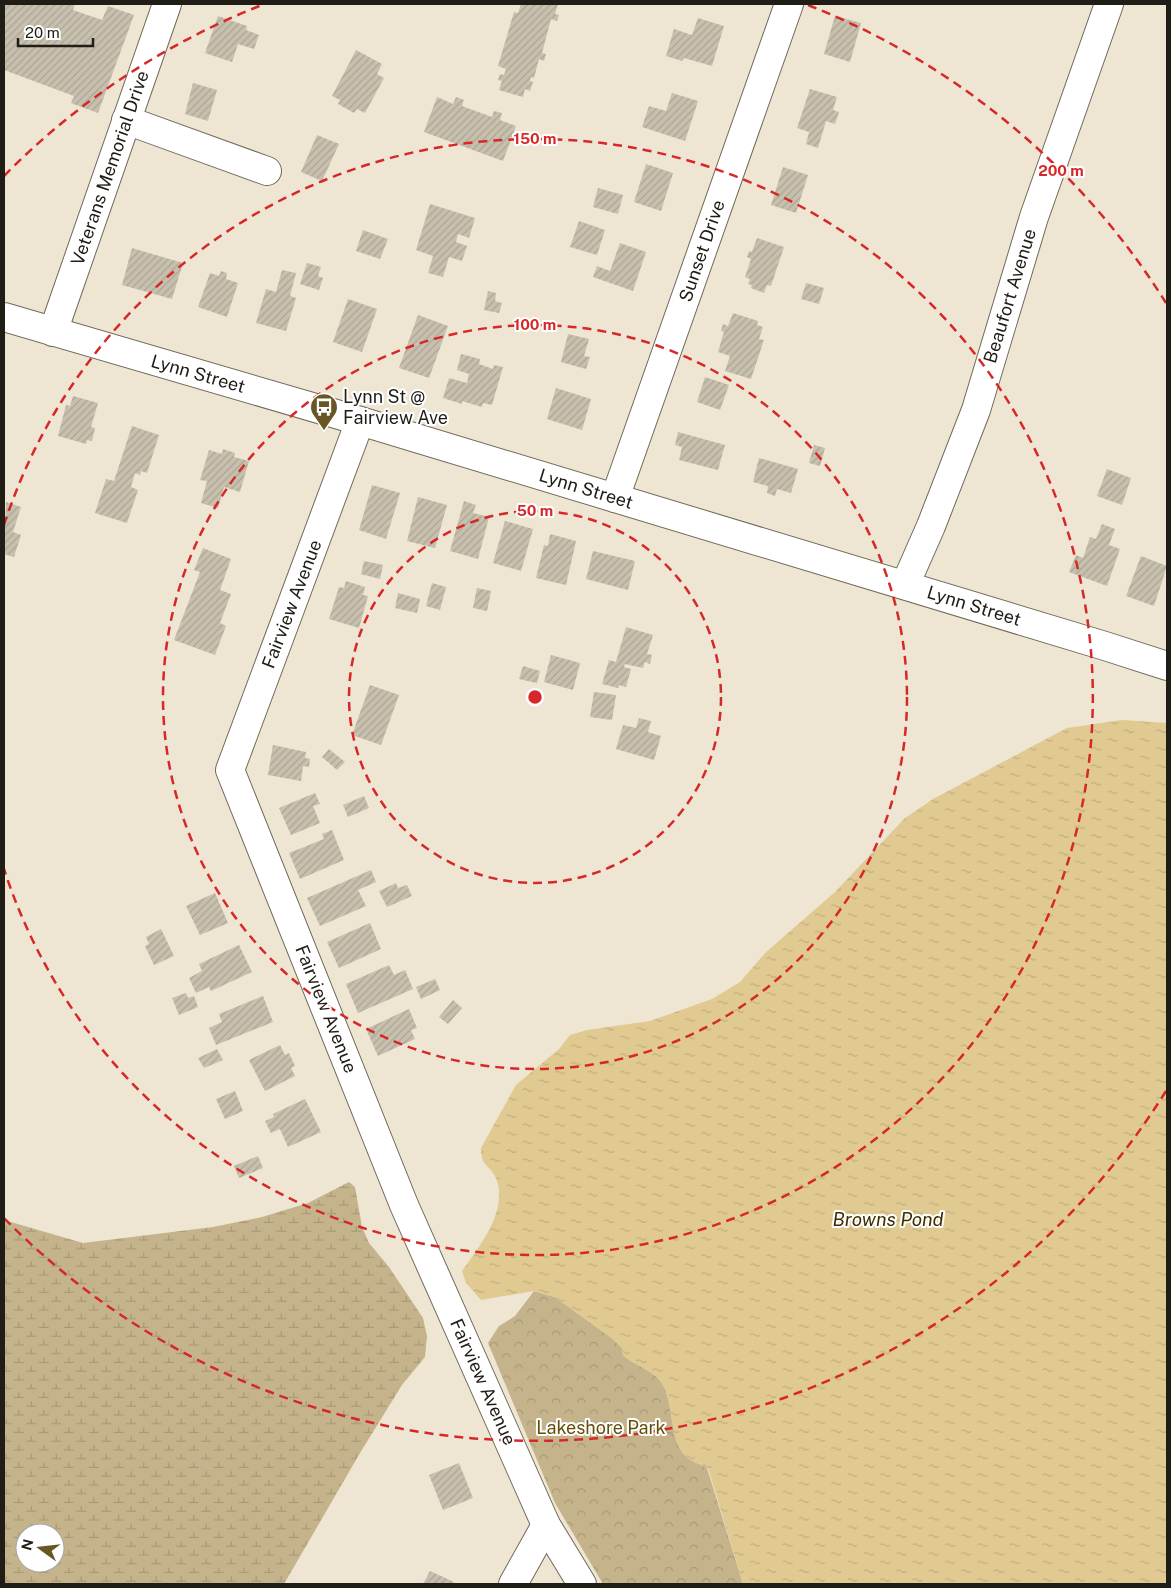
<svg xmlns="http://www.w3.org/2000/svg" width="1171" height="1588" viewBox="0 0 1171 1588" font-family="'Public Sans',sans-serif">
	<defs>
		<pattern id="forest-crowns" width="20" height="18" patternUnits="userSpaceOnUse" patternTransform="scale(1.25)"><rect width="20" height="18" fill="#c5b48b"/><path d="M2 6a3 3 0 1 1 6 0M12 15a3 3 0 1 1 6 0" fill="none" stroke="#a99a77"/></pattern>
		<pattern id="wetland-marsh" width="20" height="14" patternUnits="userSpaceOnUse" patternTransform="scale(1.25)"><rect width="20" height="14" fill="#c5b48b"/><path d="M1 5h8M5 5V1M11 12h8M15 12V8" fill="none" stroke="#a99a77"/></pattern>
		<pattern id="water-ripples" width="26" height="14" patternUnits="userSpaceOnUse" patternTransform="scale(1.25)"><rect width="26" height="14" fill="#e1ca92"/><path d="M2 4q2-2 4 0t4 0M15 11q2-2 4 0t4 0" fill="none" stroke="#c1ad7d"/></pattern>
		<pattern id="building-hatch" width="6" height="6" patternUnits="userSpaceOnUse" patternTransform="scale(1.25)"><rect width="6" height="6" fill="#c8c0ae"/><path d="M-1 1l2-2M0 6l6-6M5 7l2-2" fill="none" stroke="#aba595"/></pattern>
	</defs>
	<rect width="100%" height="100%" fill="#eee6d3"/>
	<!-- forest -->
	<path fill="url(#forest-crowns)" d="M534,1291L555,1297L613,1339L622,1348L623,1355C633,1364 649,1369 658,1378C676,1396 667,1441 687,1457C692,1462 701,1464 707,1468L743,1584H603L555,1503L488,1343L499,1326L515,1316Z"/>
	<!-- wetland -->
	<path fill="url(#wetland-marsh)" fill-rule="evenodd" d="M349,1182L355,1187L362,1227L369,1243L389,1267L423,1318L427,1336L425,1357L402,1385L360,1453L284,1584H4V1220L83,1243L213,1227L262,1217L308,1203ZM25,1533H55V1563H25Z"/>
	<!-- water -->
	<path fill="url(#water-ripples)" d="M1122,720L1167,723V1584H743L708,1468C701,1464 692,1462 687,1457C667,1441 676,1396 658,1378C649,1369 633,1364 623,1355L622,1348L613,1339L555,1297L534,1291L481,1300L466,1283L462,1271C479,1247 509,1210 496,1178C490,1165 481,1167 481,1148L516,1085L559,1049L570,1035L587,1030L650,1021L712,999L740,982L765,953L835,892L905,818L933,799L1067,728Z"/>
	<!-- building -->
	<g fill="url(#building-hatch)">
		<polygon points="4,4 75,4 73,10 102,20 108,6 134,15 98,113 71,103 74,96 4,70"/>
		<polygon points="521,4 558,4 555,14 559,15 557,21 551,19 542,53 546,54 544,61 539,59 534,78 531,77 530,81 533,82 530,91 525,89 523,97 499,90 502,81 498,80 500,74 504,75 506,69 498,66 514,12 518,13"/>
		<polygon points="218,16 247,26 246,30 259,35 254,49 238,44 232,62 205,53"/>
		<polygon points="835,16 861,23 850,62 824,54"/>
		<polygon points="698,18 724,26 712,66 684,58 682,61 666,56 674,29 692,35"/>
		<polygon points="356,50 382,64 377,74 384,78 365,113 357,109 354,113 338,104 340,100 332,96"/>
		<polygon points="193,83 217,90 208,121 185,114"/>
		<polygon points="810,89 837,97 833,110 839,112 835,124 826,121 818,148 806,144 809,132 797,128"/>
		<polygon points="672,93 698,101 685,141 642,127 649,106 666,111"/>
		<polygon points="437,97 453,104 456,97 464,100 462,106 492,117 494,111 502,113 500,120 516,126 503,161 424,132"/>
		<polygon points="317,135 339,144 322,181 301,172"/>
		<polygon points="646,164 673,173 661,211 634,202"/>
		<polygon points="783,167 808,175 796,213 771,205"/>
		<polygon points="598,188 623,195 618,214 593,207"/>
		<polygon points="430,204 475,218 469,238 458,234 456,242 467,246 462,261 449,257 443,277 428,273 433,256 416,250"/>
		<polygon points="579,221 605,230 597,255 570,247"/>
		<polygon points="363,230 388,239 380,259 356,251"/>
		<polygon points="757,238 784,247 771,286 767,285 764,293 751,288 752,285 748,284 750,279 745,277 751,259 747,257 749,251 752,252"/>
		<polygon points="620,243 646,252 633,291 593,277 597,266 610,271"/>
		<polygon points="132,248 183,263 172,299 122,285"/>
		<polygon points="307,263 321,267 318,276 323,278 319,290 300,284"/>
		<polygon points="282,270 296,273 290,296 296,298 286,331 256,323 266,289 276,292"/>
		<polygon points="221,271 227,273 226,279 238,283 227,317 198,307 210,273 219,276"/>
		<polygon points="806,283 824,288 819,304 801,299"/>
		<polygon points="488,291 496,293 495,301 502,303 499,313 484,310"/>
		<polygon points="348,299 377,309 362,352 333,342"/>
		<polygon points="733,313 758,321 757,325 763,327 759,339 764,340 751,379 725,371 730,356 718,352 724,332 721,331 723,324 728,326"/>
		<polygon points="418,315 448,326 429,378 399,368"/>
		<polygon points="568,334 589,339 584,356 590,357 586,369 561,362"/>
		<polygon points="461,354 480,359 479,364 493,369 494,365 503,367 492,405 483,403 482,407 462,401 462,404 443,398 449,378 467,383 469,374 457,370"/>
		<polygon points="705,377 729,385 720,410 697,402"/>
		<polygon points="556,388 591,399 582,430 547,419"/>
		<polygon points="73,396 98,403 91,427 95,428 92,441 87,440 86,444 58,436 66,405 70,406"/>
		<polygon points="132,426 159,435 147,473 141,471 140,475 135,473 131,487 138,490 127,523 95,513 106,479 114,481"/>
		<polygon points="678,432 725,445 718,470 679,460 682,447 675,445"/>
		<polygon points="814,445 825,448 820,466 809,463"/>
		<polygon points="223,449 235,453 234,457 249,461 240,492 224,487 218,508 201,503 207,481 200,480 209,450 222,454"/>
		<polygon points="759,458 798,469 791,493 777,489 775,496 767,493 768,486 753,482"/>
		<polygon points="1107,469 1131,478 1122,505 1097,496"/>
		<polygon points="372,485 400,493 386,539 359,530"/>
		<polygon points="418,497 447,505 435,548 407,541"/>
		<polygon points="464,501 476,505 473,513 489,517 478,559 450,551"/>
		<polygon points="6,502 21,507 13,532 21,535 14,557 4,554"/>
		<polygon points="505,521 533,529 521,571 493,563"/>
		<polygon points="1102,524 1115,529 1109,545 1120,549 1107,586 1069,572 1076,555 1083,558 1090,537 1096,539"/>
		<polygon points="550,534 576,541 566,585 536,578 544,545 548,546"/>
		<polygon points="203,548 231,559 220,590 231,594 220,623 226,626 215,655 174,640 200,572 194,570"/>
		<polygon points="593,551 635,561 628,590 586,579"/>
		<polygon points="1141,556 1167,566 1154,606 1126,596"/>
		<polygon points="364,561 383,565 380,579 361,574"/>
		<polygon points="346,581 365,587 363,595 368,596 359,628 329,619 339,587 344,588"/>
		<polygon points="432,583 446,587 440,610 426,606"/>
		<polygon points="477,588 491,591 487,611 473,608"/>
		<polygon points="398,593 420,599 417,613 395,608"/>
		<polygon points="626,627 653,635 647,654 652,655 650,664 645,662 643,668 625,664 624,667 631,669 626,687 619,685 618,688 602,684 609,660 616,662"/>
		<polygon points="551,655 580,663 573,690 544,682"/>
		<polygon points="523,666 540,671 537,683 519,679"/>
		<polygon points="370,685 399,695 381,745 352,735"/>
		<polygon points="594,692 616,695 612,720 590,717"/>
		<polygon points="639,718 651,721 648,732 661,736 654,760 616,749 623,725 636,728"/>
		<polygon points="273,745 306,752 305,758 310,759 309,767 303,766 301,781 268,775"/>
		<polygon points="329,749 345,762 337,770 322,757"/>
		<polygon points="315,793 320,804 313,806 320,823 291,835 279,808"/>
		<polygon points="364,796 369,808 348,817 343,805"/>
		<polygon points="332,830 344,860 300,879 289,853 324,839 322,834"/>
		<polygon points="371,870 376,882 358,890 366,906 320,926 307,898"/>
		<polygon points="396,883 398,888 407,885 412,896 387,907 379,891"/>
		<polygon points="215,893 228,923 200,935 186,906"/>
		<polygon points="370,923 381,949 339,968 327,942"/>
		<polygon points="161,929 174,956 154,965 145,946 149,944 146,937"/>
		<polygon points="239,945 252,972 211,991 209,987 196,993 189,978 202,971 199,964"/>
		<polygon points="389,965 394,975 405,970 413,989 358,1013 346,984"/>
		<polygon points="435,979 440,990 421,999 416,987"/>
		<polygon points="186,993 188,998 194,996 198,1007 179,1015 172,998"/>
		<polygon points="263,996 273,1022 216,1045 209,1028 222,1022 219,1014"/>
		<polygon points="453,1000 462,1008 448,1024 439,1017"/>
		<polygon points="409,1009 417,1028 411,1030 415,1039 378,1056 366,1029"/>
		<polygon points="280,1045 285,1055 289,1053 295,1066 291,1068 295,1076 265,1091 249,1060"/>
		<polygon points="217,1049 223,1060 204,1068 198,1058"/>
		<polygon points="235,1091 243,1111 225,1119 216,1099"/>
		<polygon points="305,1099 321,1132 288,1147 280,1129 271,1133 265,1121 274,1117 273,1114"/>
		<polygon points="258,1156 263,1168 239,1178 234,1166"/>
		<polygon points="459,1463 473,1498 443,1510 429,1475"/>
		<polygon points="430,1571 454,1582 453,1584 423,1584"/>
	</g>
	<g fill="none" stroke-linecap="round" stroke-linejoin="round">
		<!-- street casing -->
		<g stroke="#706a59" stroke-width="30">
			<g id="street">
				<polyline points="126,120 267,171"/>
				<polyline points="53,332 167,4"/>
				<polyline points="360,421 230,770 404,1205 546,1525 582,1584"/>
				<polyline points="615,498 789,4"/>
				<polyline points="905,585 931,526 976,410 1034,217 1109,4"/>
				<polyline points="513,1584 546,1525"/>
			</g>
		</g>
		<!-- secondary casing -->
		<g stroke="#706a59" stroke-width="30">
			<polyline id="secondary" points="4,317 360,421 1105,646 1167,666"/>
		</g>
		<!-- street -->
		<use href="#street" stroke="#fff" stroke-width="28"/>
		<!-- secondary -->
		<use href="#secondary" stroke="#fff" stroke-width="28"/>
	</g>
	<!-- distance rings -->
	<g fill="none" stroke="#d62828" stroke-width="2.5" stroke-dasharray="9 6">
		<circle cx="535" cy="697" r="186"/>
		<circle cx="535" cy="697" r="372"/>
		<path d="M4 525A558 558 0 1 1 4 869"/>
		<path d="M1166 1091A744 744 0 0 1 4 1218M4 176A744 744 0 0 1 262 5M808 5A744 744 0 0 1 1166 303"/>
	</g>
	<!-- icons -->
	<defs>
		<g id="bus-pin" transform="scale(1.4375)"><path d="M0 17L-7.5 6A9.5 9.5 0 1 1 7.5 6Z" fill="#695624" stroke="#fff"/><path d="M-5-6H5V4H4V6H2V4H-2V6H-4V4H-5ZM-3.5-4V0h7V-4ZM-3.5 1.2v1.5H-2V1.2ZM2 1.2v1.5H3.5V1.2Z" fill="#fff"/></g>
	</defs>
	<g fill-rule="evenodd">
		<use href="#bus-pin" x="324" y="407"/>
	</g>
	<g text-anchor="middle" stroke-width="4" stroke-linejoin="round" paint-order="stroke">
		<!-- street labels -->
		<g font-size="18" fill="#1f1d16" stroke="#fff">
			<text transform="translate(110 168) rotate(-71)" y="6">Veterans Memorial Drive</text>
			<text transform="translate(702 251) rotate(-71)" y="6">Sunset Drive</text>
			<text transform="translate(1010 296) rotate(-73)" y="6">Beaufort Avenue</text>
			<text transform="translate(198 374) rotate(16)" y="6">Lynn Street</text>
			<text transform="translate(586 489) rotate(17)" y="6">Lynn Street</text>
			<text transform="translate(292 604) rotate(-69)" y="6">Fairview Avenue</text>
			<text transform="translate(974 606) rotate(17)" y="6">Lynn Street</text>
			<text transform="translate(326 1009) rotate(68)" y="6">Fairview Avenue</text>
			<text transform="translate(483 1382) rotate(66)" y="6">Fairview Avenue</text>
		</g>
		<!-- poi labels -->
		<g font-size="18" fill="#1f1d16" stroke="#fff" text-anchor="start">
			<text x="343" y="403">Lynn St @<tspan x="343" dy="21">Fairview Ave</tspan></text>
		</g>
		<!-- park labels -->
		<g font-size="18" fill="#654e08" stroke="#fff">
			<text x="601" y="1434">Lakeshore Park</text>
		</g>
		<!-- water labels -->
		<g font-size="19" font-style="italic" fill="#3f2f00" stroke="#fff">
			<text x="888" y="1226">Browns Pond</text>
		</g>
	</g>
	<circle cx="535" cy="697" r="8" fill="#d62828" stroke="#fff" stroke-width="2.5"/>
	<g font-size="15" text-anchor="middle" font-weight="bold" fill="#d62828" stroke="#fff" stroke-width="4" stroke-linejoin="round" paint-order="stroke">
		<text x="535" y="144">150 m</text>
		<text x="1061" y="176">200 m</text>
		<text x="535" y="330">100 m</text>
		<text x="535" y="516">50 m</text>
	</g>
	<!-- border -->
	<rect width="1171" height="1588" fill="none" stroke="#1f1d16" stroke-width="10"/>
	<!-- north arrow -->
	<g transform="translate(40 1548) rotate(285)"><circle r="24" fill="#ffffff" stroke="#a5a5a2"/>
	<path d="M0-4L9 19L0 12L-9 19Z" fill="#695624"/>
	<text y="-8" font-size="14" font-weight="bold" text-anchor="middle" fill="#1f1d16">N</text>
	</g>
	<!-- scale -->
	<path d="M18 38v8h75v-8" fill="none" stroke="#1f1d16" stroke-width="2.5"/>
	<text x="25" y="38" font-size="15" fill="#1f1d16" stroke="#ffffff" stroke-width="4" paint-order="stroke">20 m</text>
</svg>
